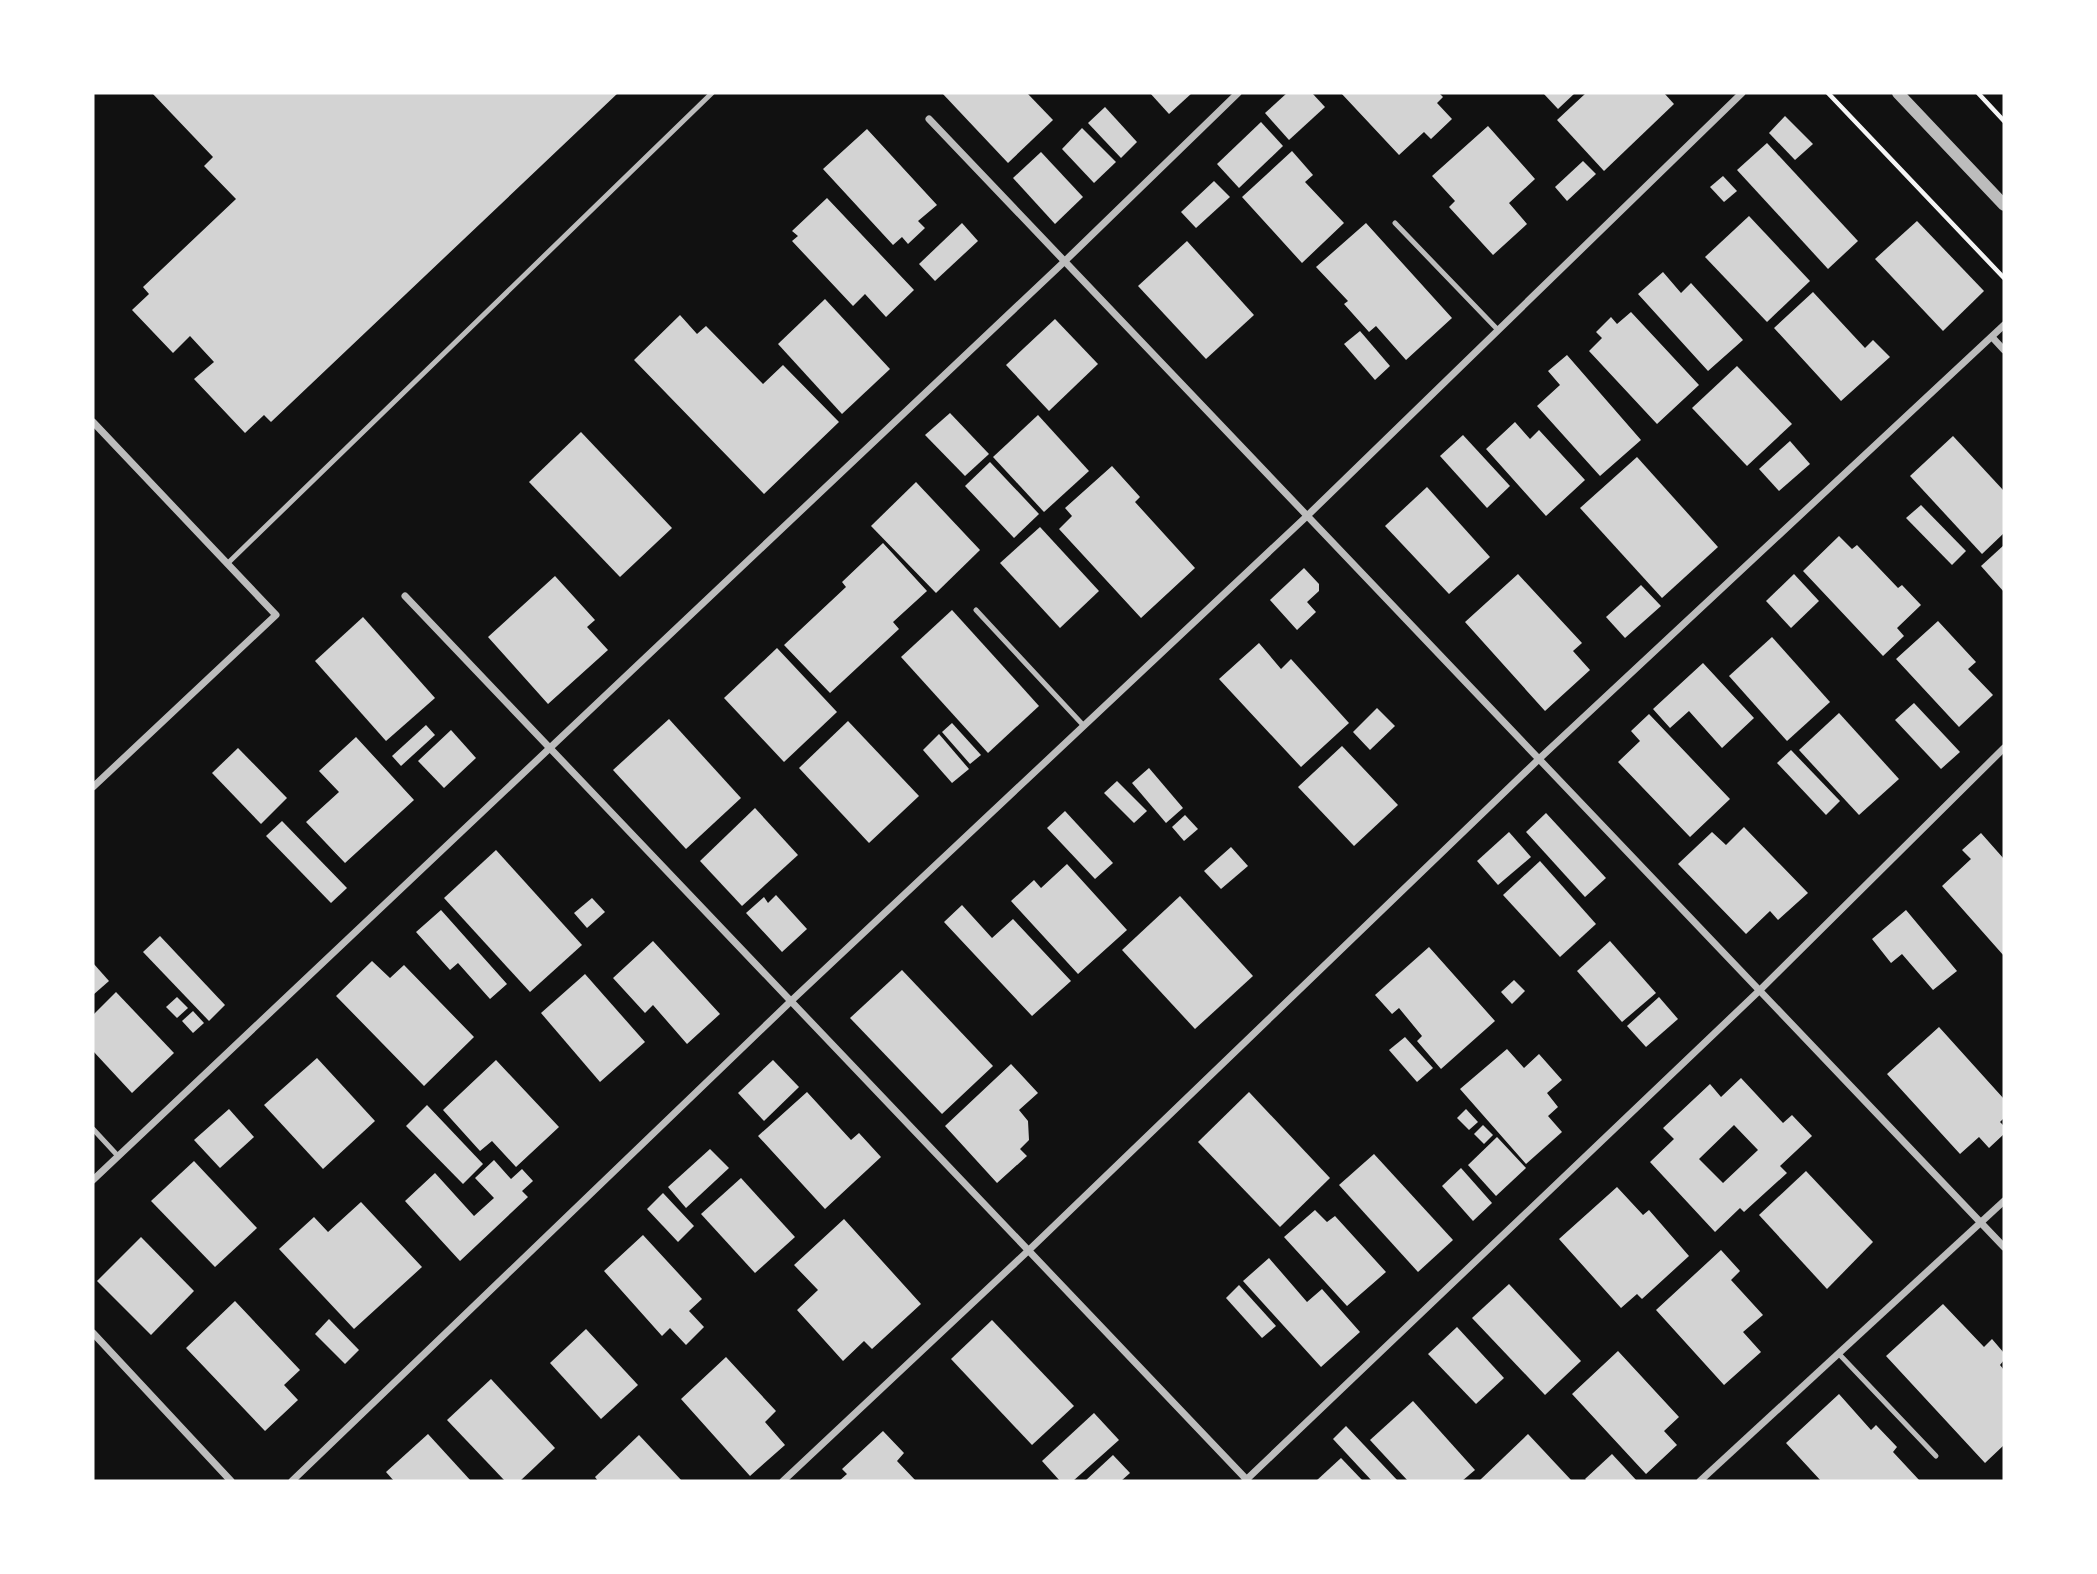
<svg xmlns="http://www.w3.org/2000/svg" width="2097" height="1574" viewBox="0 0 2097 1574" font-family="Poppins,sans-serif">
	<rect width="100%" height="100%" fill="#111"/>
	<!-- building -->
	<g fill="#d3d3d3" fill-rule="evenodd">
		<polygon points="152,93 618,93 271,422 264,415 245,433 194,379 214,362 190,336 173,353 132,310 149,294 143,287 236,199 204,166 213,157"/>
		<polygon points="942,93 1027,93 1053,120 1008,163"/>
		<polygon points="1150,93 1192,93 1169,114"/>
		<polygon points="1287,93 1312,93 1325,107 1289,140 1265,113"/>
		<polygon points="1341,93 1439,93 1443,97 1437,103 1452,119 1431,139 1424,132 1399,155"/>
		<polygon points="1543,93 1575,93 1558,109"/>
		<polygon points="1586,93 1664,93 1674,104 1604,171 1557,120"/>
		<polygon points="1105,107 1137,142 1121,158 1088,123"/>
		<polygon points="1785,116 1813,144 1795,160 1769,133"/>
		<polygon points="1261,122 1283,146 1239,188 1217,164"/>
		<polygon points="1488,126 1535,179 1509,203 1527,224 1493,255 1449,207 1455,201 1432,176"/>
		<polygon points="1082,128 1116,162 1094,183 1062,149"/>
		<polygon points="867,129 937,205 918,221 925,228 908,244 902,237 893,245 823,169"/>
		<polygon points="1767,143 1858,241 1828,269 1737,170"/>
		<polygon points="1292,151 1313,175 1305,182 1344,223 1302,263 1242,197"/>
		<polygon points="1041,152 1083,197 1055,224 1013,178"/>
		<polygon points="1583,161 1596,174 1567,201 1555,187"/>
		<polygon points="1723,176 1737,191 1724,202 1710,187"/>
		<polygon points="1214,181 1230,197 1196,228 1181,212"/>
		<polygon points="827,198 914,290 886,317 865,294 853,306 792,241 798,236 792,231"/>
		<polygon points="1749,216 1810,281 1767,322 1705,257"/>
		<polygon points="1917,221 1984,291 1943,331 1875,259"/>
		<polygon points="962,223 978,241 935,281 919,264"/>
		<polygon points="1366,223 1452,318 1406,360 1376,326 1369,332 1344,304 1348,301 1316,267"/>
		<polygon points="1187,241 1254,315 1206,359 1138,286"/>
		<polygon points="1663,272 1681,293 1691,283 1743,340 1708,371 1638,294"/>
		<polygon points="1813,292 1865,348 1873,340 1890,357 1841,401 1774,328"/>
		<polygon points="825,299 890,369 842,414 778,344"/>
		<polygon points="1631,312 1699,385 1657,424 1589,351 1602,338 1596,332 1611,317 1617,324"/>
		<polygon points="680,315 697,334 706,326 763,384 783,365 839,422 764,494 634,360"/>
		<polygon points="1055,319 1098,364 1049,411 1006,365"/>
		<polygon points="1360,331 1390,366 1375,380 1344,344"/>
		<polygon points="1567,355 1641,440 1600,476 1537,406 1560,385 1548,371"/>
		<polygon points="1737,366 1792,424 1747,466 1692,408"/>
		<polygon points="950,413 989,454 965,476 925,435"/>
		<polygon points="1038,415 1089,471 1044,512 993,457"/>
		<polygon points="1515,422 1530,439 1539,430 1585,480 1546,516 1486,449"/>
		<polygon points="581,432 672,528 620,577 529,482"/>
		<polygon points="1463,435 1510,486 1487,508 1440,456"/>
		<polygon points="1953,436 2004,491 2004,533 1982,554 1910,476"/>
		<polygon points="1790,441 1810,464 1779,491 1759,469"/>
		<polygon points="1637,457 1718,547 1662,598 1580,508"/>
		<polygon points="990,462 1039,514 1014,538 965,486"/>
		<polygon points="1112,466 1140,497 1135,502 1195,568 1141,618 1059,529 1072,516 1065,508"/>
		<polygon points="916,482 980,550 936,593 871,526"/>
		<polygon points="1427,487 1490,557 1449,594 1385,526"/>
		<polygon points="1921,505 1966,551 1952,565 1906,518"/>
		<polygon points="1040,527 1099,591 1060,628 1000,563"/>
		<polygon points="1839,536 1852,549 1857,545 1898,588 1902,585 1921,605 1897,628 1904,636 1883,656 1803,571"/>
		<polygon points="883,543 927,591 893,622 899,629 830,693 784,645 846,587 842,582"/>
		<polygon points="2004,545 2004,592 1981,566"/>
		<polygon points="1304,568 1319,584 1319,591 1307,602 1316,612 1297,630 1270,600"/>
		<polygon points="1518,574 1582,643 1573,651 1590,670 1545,711 1465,622"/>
		<polygon points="1794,574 1819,601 1791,628 1766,601"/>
		<polygon points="555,576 595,620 587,627 608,650 548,704 488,637"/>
		<polygon points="1641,585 1661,606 1625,638 1606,617"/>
		<polygon points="952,610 1039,706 988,753 901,657"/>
		<polygon points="363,617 435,698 386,741 315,661"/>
		<polygon points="1938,621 1976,662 1968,669 1993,695 1959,727 1896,659"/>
		<polygon points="1772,637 1830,702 1787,741 1729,676"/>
		<polygon points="1259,643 1281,669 1291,659 1349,723 1301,767 1219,679"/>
		<polygon points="777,648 837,712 784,762 724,698"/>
		<polygon points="1703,663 1754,718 1722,748 1689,711 1670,728 1653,709"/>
		<polygon points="1914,703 1960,752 1941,769 1895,720"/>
		<polygon points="1377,708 1395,726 1370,750 1353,732"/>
		<polygon points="1839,713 1899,779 1859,815 1799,750"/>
		<polygon points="1649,714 1730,799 1690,837 1618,762 1640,741 1631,731"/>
		<polygon points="669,719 741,798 686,849 613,770"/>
		<polygon points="848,721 919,796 869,843 799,768"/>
		<polygon points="952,723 981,755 970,764 942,732"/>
		<polygon points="426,725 435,735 401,766 392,756"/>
		<polygon points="451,730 476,758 444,788 418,761"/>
		<polygon points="939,734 969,769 952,783 923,750"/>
		<polygon points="356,737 414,800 345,863 306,822 339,792 319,771"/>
		<polygon points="1342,746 1398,805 1354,846 1298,787"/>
		<polygon points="238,748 287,798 261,824 212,773"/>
		<polygon points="1791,750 1840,801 1826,815 1777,763"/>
		<polygon points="1149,768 1183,808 1166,823 1132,783"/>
		<polygon points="1117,781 1147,811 1134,823 1104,793"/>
		<polygon points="755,808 798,855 742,906 700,861"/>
		<polygon points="1065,811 1113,863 1095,879 1047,828"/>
		<polygon points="1546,813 1606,878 1585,897 1526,832"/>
		<polygon points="1185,815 1198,829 1184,841 1172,827"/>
		<polygon points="282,821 347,888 331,903 266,836"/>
		<polygon points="1744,827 1808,893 1778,920 1770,911 1746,934 1678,864 1712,832 1726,845"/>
		<polygon points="1509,832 1531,857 1498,885 1477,861"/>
		<polygon points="1981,833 2004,859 2004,956 1942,886 1971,859 1962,850"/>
		<polygon points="1231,847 1248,866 1221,889 1204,871"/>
		<polygon points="496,850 582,945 530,992 444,898"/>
		<polygon points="1540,861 1596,924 1560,957 1503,895"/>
		<polygon points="1067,864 1127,930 1078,974 1011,901 1034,880 1041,888"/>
		<polygon points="776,895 807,929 782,952 746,913 764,897 768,903"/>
		<polygon points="1180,896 1253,976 1195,1029 1122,950"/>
		<polygon points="592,898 605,912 587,928 574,913"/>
		<polygon points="962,905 992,938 1013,919 1071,981 1032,1016 944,922"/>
		<polygon points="441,910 507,984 490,999 458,963 450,970 416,932"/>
		<polygon points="1906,910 1957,971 1933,990 1902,954 1891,963 1872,939"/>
		<polygon points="160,936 225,1005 209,1021 143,952"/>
		<polygon points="653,941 720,1014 687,1044 653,1005 645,1013 613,978"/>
		<polygon points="1610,941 1656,993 1622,1022 1577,971"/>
		<polygon points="1429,947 1495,1021 1441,1069 1417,1041 1422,1036 1399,1008 1392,1014 1375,995"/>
		<polygon points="372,961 390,978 404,965 474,1037 424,1086 336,996"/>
		<polygon points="93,963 109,981 93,995"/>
		<polygon points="902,970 993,1066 942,1114 850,1018"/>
		<polygon points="585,974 645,1042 600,1082 541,1013"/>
		<polygon points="1514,980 1525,991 1512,1004 1501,992"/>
		<polygon points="116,992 174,1053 132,1093 93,1051 93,1015"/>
		<polygon points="177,997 188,1008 177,1018 166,1007"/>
		<polygon points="1659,997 1678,1019 1646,1047 1627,1026"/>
		<polygon points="193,1011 204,1023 193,1033 182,1021"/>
		<polygon points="1939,1027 2004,1099 2004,1118 2000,1122 2004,1126 2004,1134 1989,1148 1979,1137 1960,1154 1887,1074"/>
		<polygon points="1405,1037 1433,1068 1417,1082 1389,1050"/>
		<polygon points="1507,1049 1524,1068 1539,1054 1562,1080 1547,1093 1558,1107 1548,1116 1562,1132 1526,1164 1460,1089"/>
		<polygon points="317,1058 375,1121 323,1169 264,1105"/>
		<polygon points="496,1060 559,1127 516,1167 492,1141 480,1151 443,1110"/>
		<polygon points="773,1060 799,1087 764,1121 738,1093"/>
		<polygon points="1011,1064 1038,1093 1019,1110 1028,1121 1029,1140 1020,1149 1027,1156 997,1183 945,1126"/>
		<path d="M1741,1078L1783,1123L1792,1115L1812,1136L1780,1166L1787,1173L1744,1212L1740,1208L1715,1232L1650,1162L1674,1139L1663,1128L1710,1084L1721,1097ZM1734,1125L1758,1150L1723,1183L1699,1159Z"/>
		<polygon points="807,1092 851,1140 859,1133 881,1157 825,1209 758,1136"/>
		<polygon points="1249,1092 1330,1178 1280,1227 1198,1142"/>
		<polygon points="427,1105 483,1164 463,1184 406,1126"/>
		<polygon points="229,1109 254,1137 220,1168 194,1140"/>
		<polygon points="1466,1109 1478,1122 1469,1130 1457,1118"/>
		<polygon points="1483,1125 1493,1135 1484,1144 1474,1134"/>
		<polygon points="1497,1137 1526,1168 1496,1196 1468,1165"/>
		<polygon points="710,1149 729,1168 686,1208 668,1187"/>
		<polygon points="1374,1154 1453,1240 1418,1272 1339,1185"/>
		<polygon points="494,1160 511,1179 522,1169 533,1181 522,1191 528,1197 460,1261 405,1201 435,1173 474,1216 494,1198 475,1178"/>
		<polygon points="194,1161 257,1228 215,1267 151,1201"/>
		<polygon points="1461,1168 1492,1203 1473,1221 1442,1186"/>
		<polygon points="1806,1171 1873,1242 1827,1289 1759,1215"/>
		<polygon points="741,1178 795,1237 755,1273 701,1214"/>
		<polygon points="1617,1187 1643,1215 1649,1210 1689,1256 1642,1299 1637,1294 1621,1308 1559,1239"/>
		<polygon points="663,1193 694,1226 678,1242 647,1209"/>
		<polygon points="361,1202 422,1267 354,1329 279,1249 314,1217 328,1232"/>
		<polygon points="1315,1210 1327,1222 1335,1216 1386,1272 1347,1306 1284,1237"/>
		<polygon points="844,1219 921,1304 872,1349 864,1341 843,1361 797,1310 818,1290 794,1265"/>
		<polygon points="643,1235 702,1299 689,1311 704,1327 686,1345 670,1328 662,1336 604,1271"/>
		<polygon points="141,1237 194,1291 151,1335 97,1281"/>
		<polygon points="1721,1250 1740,1271 1731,1280 1763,1315 1743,1332 1761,1352 1724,1385 1656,1310"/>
		<polygon points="1269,1258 1307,1302 1322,1289 1360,1332 1321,1367 1243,1281"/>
		<polygon points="1509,1284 1581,1361 1545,1395 1472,1318"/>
		<polygon points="1239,1285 1276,1326 1262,1338 1226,1298"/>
		<polygon points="235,1301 300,1370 284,1385 298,1400 265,1431 186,1348"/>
		<polygon points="1943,1304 1984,1347 1992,1339 2004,1353 2004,1360 2000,1365 2004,1370 2004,1445 1985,1463 1886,1356"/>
		<polygon points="329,1319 359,1350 345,1364 315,1334"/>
		<polygon points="992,1320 1074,1406 1032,1445 951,1359"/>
		<polygon points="1457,1327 1504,1378 1476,1404 1428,1354"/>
		<polygon points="586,1329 638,1385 601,1419 550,1363"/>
		<polygon points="1618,1351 1679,1417 1664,1431 1677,1445 1646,1474 1572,1394"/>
		<polygon points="726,1357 776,1411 765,1422 785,1445 750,1476 681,1399"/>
		<polygon points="491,1379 555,1448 520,1481 505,1481 447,1420"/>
		<polygon points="1839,1394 1871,1430 1876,1425 1897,1447 1893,1452 1920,1481 1821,1481 1786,1443"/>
		<polygon points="1413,1401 1475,1470 1462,1481 1408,1481 1370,1440"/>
		<polygon points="1094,1413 1119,1440 1073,1481 1060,1481 1042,1461"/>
		<polygon points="1346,1426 1398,1481 1372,1481 1333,1439"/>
		<polygon points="883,1431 904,1453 897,1461 916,1481 839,1481 847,1474 842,1469"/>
		<polygon points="428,1434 471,1481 394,1481 386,1472"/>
		<polygon points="1528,1434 1572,1481 1479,1481"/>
		<polygon points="639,1435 682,1481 598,1481 595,1477"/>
		<polygon points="1612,1454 1637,1481 1587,1481 1585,1479"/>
		<polygon points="1113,1455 1130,1473 1121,1481 1085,1481"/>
		<polygon points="1341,1458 1363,1481 1316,1481"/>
	</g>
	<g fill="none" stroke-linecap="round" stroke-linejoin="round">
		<!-- path -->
		<g stroke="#f5f5f5" stroke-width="4.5">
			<polyline points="1828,93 2004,278"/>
			<polyline points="1978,93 2004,121"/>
		</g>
		<!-- service -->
		<g stroke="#bcbcbc" stroke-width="5">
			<polyline points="1395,223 1498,330"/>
			<polyline points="227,564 712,93"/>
			<polyline points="976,610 1084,726"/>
			<polyline points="93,1129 118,1156"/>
			<polyline points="1839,1354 1936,1456"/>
		</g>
		<!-- minor -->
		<g stroke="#bcbcbc" stroke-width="7">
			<polyline points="929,119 2004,1247"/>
			<polyline points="1992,337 2004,350"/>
			<polyline points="93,422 276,615 93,787"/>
			<polyline points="405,596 1248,1481"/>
			<polyline points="93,1180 1066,260 1238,93"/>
			<polyline points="93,1333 231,1481"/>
			<polyline points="292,1481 790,1002 1307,516 1742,93"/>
			<polyline points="783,1481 1029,1250 1540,758 2004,325"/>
			<polyline points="1245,1481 1761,989 2004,748"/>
			<polyline points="1700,1481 2004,1201"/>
		</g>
		<!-- tertiary -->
		<polyline stroke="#bcbcbc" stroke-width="12" points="1898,93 2004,205"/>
	</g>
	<!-- border -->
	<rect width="2097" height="1574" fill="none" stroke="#ffffff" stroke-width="189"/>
</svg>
